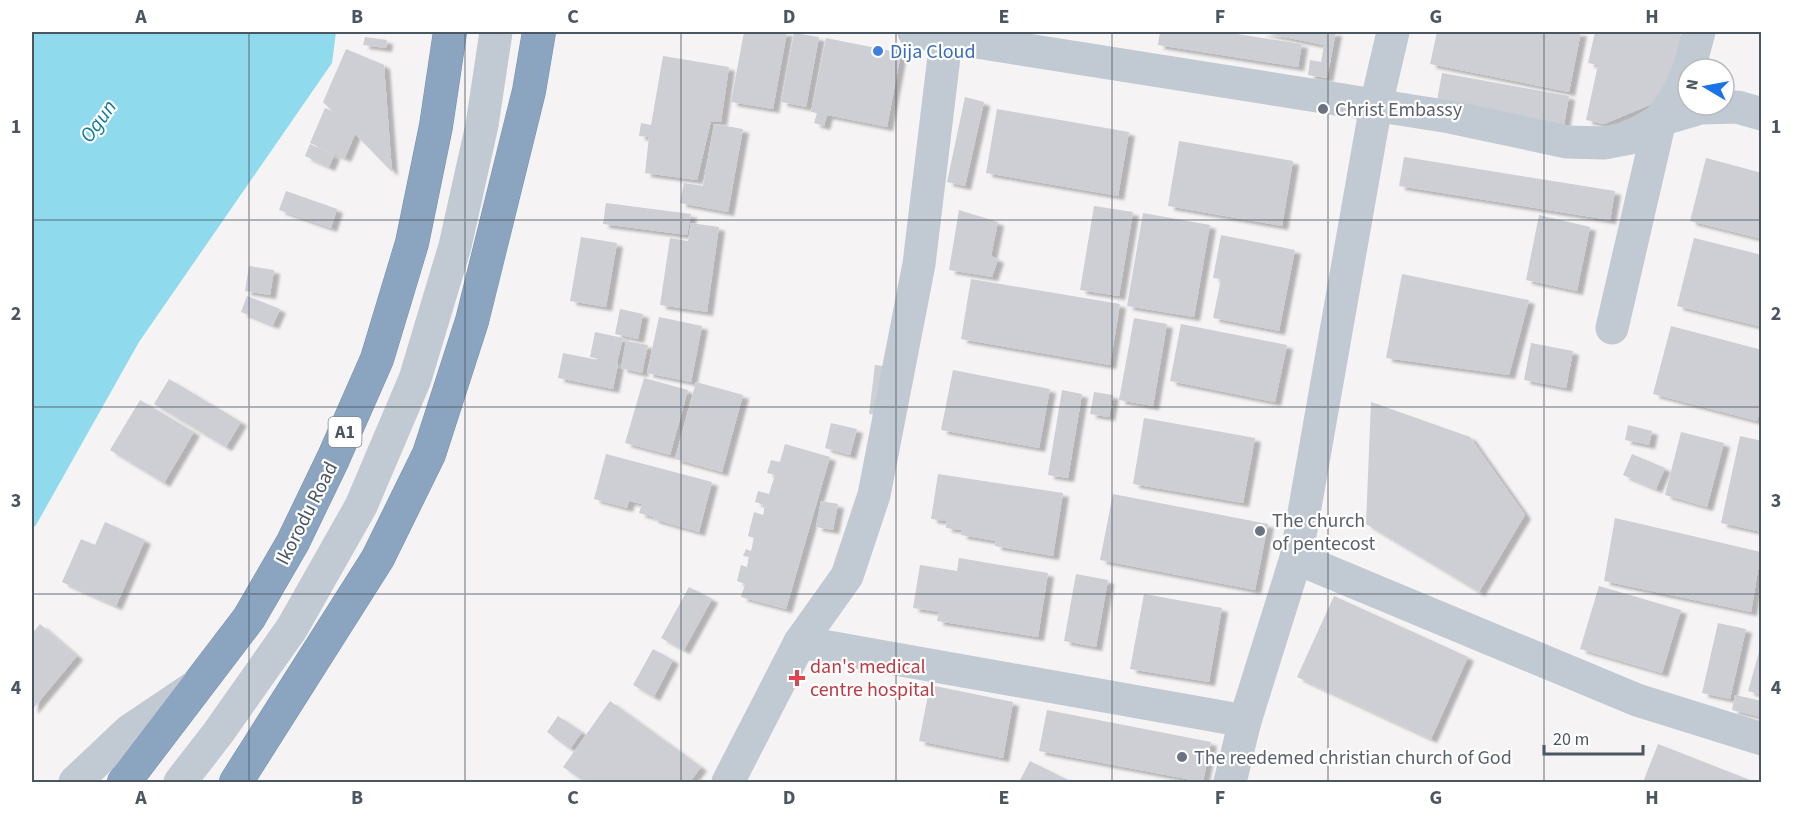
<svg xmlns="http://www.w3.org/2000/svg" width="1793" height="814" viewBox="0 0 1793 814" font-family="'Source Sans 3',sans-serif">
	<defs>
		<filter id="shadow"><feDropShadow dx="6" dy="4" stdDeviation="1.5" flood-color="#0004"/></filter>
	</defs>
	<rect width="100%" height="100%" fill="#f5f3f3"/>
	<!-- water -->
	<polygon fill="#90daee" points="32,32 336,32 332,63 139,342 36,525 32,529"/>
	<!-- building -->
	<g fill="#cdcfd5" filter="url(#shadow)">
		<polygon points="744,32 787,32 773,109 731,102"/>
		<polygon points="1160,32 1224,32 1302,44 1298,67 1158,45"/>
		<polygon points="1259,32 1336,32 1327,78 1308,75 1310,60 1321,62 1324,45"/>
		<polygon points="1437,32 1581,32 1569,92 1430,64"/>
		<polygon points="1595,32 1667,32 1689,36 1671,96 1604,124 1586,120 1598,65 1588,63"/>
		<polygon points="794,33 819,37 806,107 781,102"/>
		<polygon points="365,37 387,40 386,48 363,45"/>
		<polygon points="826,38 901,53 887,127 827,115 824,126 814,123 817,113 811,112"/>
		<polygon points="346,49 384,65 392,172 355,134 345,158 310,143 325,108 332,111 323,102"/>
		<polygon points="663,56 729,67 721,122 711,121 697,180 645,173 649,137 639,136 641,123 651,125"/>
		<polygon points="1442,73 1569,96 1564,125 1437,101"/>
		<polygon points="965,97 984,102 965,186 947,182"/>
		<polygon points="997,109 1129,132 1118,196 986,173"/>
		<polygon points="714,124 743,129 728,212 680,203 684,183 703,186"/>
		<polygon points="1179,141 1293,161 1282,226 1168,206"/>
		<polygon points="310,144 334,155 329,167 305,156"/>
		<polygon points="1404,157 1615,191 1610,220 1399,186"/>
		<polygon points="1706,158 1762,173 1762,239 1690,221"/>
		<polygon points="286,191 337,209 331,228 279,210"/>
		<polygon points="606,203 691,214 687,235 603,224"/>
		<polygon points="1094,206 1133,212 1119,296 1080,290"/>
		<polygon points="959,210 998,222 991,256 998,259 992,277 949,270"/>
		<polygon points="1143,213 1210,225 1194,317 1127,306"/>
		<polygon points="1539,215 1590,227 1577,291 1526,280"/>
		<polygon points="691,223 719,227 707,312 660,305 670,238 688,241"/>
		<polygon points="1221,235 1295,250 1279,331 1213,318 1221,279 1213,278"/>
		<polygon points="581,237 617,243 606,307 570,301"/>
		<polygon points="1694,238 1762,255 1762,327 1677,306"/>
		<polygon points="249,266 274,270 270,295 245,291"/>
		<polygon points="1402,274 1529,300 1509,375 1386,358"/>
		<polygon points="971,279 1120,304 1110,365 961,339"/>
		<polygon points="247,296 280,309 273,325 241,312"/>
		<polygon points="620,309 643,314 638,339 615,334"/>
		<polygon points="659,317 702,326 691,382 647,373"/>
		<polygon points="1134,318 1167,324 1153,406 1119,400"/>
		<polygon points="1181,324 1287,345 1275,402 1170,381"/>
		<polygon points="1671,326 1762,350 1762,403 1757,421 1653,394"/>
		<polygon points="595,332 623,338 617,363 590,357"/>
		<polygon points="626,341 648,345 642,373 621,368"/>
		<polygon points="1531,343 1573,351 1566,388 1524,380"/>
		<polygon points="563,353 618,364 613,389 558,378"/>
		<polygon points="875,365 890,367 884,416 869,414"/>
		<polygon points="953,370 1050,389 1039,448 941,430"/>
		<polygon points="644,378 688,390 670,455 625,443"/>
		<polygon points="169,379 241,422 226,447 154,404"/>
		<polygon points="696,382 743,395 722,472 675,459"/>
		<polygon points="1062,390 1082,394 1068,478 1048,475"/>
		<polygon points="1094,392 1113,395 1109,417 1090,414"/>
		<polygon points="140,400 194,432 164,483 110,450"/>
		<polygon points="1371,402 1470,437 1525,515 1479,592 1366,524"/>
		<polygon points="1144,418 1255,438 1243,503 1133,484"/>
		<polygon points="831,423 857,429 850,455 825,448"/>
		<polygon points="1628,425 1652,431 1649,445 1625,440"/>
		<polygon points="1681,432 1724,443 1707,507 1665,495"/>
		<polygon points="1740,436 1762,441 1762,532 1721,523"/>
		<polygon points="785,444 830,457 786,609 741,597 745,584 737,581 741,565 747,567 749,557 743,556 746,549 751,551 754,538 748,536 754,512 763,515 765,505 755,502 758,491 769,494 775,475 767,473 771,460 780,462"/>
		<polygon points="606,454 712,482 699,532 653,519 653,517 639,513 642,504 629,501 627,508 594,499"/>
		<polygon points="1632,454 1665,468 1656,489 1623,475"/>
		<polygon points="938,474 1063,493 1053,556 995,546 996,541 961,535 962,530 946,528 947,521 931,519"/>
		<polygon points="1113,494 1268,524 1255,590 1100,560"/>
		<polygon points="821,501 838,504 833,530 816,527"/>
		<polygon points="1615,518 1761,552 1751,612 1604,581"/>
		<polygon points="105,522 145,540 116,606 62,582 81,539 95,545"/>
		<polygon points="959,558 1048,573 1038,637 937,621 939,612 913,608 920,565 957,571"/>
		<polygon points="1076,574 1108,580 1096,647 1064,641"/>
		<polygon points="1599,586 1681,610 1662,673 1580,649"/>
		<polygon points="689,587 712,599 684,650 661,638"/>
		<polygon points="1144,594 1222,608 1209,682 1130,669"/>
		<polygon points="1334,596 1468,657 1431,739 1297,677"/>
		<polygon points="1718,623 1746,629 1730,699 1702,693"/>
		<polygon points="40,624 77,656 32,710 32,634"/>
		<polygon points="1761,645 1762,645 1762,695 1748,691"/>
		<polygon points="653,649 673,660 654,697 633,685"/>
		<polygon points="930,685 1013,702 1003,758 919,741"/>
		<polygon points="1735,695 1762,701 1762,717 1732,710"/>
		<polygon points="610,701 701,767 690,782 585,782 563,767"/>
		<polygon points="1047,710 1211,742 1203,782 1039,751"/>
		<polygon points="558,716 582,732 570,749 547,732"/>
		<polygon points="1658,744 1750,780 1750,782 1643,782"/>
		<polygon points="1030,761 1072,782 1019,782"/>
	</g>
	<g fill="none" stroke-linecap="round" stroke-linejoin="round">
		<!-- highway casing -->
		<g stroke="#7690ad" stroke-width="34">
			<g id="highway">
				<polyline points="124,782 249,618 293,542 333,459 377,359 412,243 436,126 450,32"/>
				<polyline points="236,782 378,558 429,454 472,321 529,91 539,32"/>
			</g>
		</g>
		<!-- minor -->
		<g stroke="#c1cad2" stroke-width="33">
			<polyline points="914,32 1450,117 1567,142 1604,143 1630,138 1660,120 1701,108 1737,107 1762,114"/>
			<polyline points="1689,69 1699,32"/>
			<polyline points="1612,328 1660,120 1676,97 1688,72"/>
			<polyline points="1296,558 1637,700 1762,739"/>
			<polyline points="800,642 1245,721"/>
			<polyline points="75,782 129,731 193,688"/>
			<polyline points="180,782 218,733 292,628 361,506 415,379 455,246 482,125 496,32"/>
			<polyline points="728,782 800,642 847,576 874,495 919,264 947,32"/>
			<polyline points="1230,782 1245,721 1296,558 1376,105 1393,32"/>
		</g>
		<!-- highway -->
		<use href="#highway" stroke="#8ba5c1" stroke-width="33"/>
	</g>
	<!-- grid -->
	<path fill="none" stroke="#4a5661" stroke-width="1.5" stroke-opacity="0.55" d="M249,32V782M465,32V782M681,32V782M896,32V782M1112,32V782M1328,32V782M1544,32V782M32,220H1762M32,407H1762M32,594H1762"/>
	<!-- markers -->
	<circle fill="#3f7fe0" stroke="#fff" stroke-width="2" cx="878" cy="51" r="6"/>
	<g fill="#6b7280" stroke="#fff" stroke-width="2">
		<circle cx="1323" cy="109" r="6"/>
		<circle cx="1260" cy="531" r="6"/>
		<circle cx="1182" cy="757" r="6"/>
	</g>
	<path fill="#e0444e" stroke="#fff" stroke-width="2" d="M794 669h6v6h6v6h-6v6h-6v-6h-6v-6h6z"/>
	<g text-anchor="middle" stroke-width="4.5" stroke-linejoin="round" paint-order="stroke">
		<!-- shield labels -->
		<rect fill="#fff" stroke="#808990" stroke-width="1.5" x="328.5" y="417" width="33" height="30" rx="4.5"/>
		<g font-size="18" font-weight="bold" fill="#4a5661">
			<text x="345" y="438">A1</text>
		</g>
		<!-- shop labels -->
		<g font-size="20" fill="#366cbe" stroke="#fff" text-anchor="start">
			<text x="890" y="58">Dija Cloud</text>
		</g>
		<!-- worship labels -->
		<g font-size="20" fill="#5b616d" stroke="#fff" text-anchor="start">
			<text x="1335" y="116">Christ Embassy</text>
			<text x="1272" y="527">The church<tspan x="1272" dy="23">of pentecost</tspan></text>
			<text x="1194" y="764">The reedemed christian church of God</text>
		</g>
		<!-- street labels -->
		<g font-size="20" fill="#4a5661" stroke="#fff">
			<text transform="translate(306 513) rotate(-63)" y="7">Ikorodu Road</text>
		</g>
		<!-- health labels -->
		<g font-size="20" fill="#be3a42" stroke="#fff" text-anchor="start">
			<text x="810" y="673">dan's medical<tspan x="810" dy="23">centre hospital</tspan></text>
		</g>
		<!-- water labels -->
		<g font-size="21" font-style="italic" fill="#0c7c9b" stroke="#fff">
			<text transform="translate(98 121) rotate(-54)" y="7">Ogun</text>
		</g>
	</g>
	<!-- border -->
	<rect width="1793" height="814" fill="none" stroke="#ffffff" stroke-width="66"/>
	<!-- north arrow -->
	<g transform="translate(1706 87) rotate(280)"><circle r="28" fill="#ffffff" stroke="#b7bbc0" stroke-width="1.5"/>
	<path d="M0-4.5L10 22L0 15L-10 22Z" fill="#1a73e8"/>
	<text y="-9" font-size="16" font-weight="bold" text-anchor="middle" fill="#4a5661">N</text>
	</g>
	<!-- scale -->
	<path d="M1544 745v9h99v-9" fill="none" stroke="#4a5661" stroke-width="3"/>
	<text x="1553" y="745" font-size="18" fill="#4a5661" stroke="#ffffff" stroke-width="4.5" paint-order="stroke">20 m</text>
	<rect x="33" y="33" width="1727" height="748" fill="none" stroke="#4a5661" stroke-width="2"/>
	<g font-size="20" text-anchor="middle" font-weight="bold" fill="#4a5661">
		<text x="141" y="23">A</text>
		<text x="357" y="23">B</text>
		<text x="573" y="23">C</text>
		<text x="789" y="23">D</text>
		<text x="1004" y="23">E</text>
		<text x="1220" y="23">F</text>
		<text x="1436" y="23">G</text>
		<text x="1652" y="23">H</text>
		<text x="16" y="133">1</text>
		<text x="1776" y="133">1</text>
		<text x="16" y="320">2</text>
		<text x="1776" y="320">2</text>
		<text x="16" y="507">3</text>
		<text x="1776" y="507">3</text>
		<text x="16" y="694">4</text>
		<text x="1776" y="694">4</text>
		<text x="141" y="804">A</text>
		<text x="357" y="804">B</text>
		<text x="573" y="804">C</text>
		<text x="789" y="804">D</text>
		<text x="1004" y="804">E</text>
		<text x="1220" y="804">F</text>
		<text x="1436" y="804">G</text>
		<text x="1652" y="804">H</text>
	</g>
</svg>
